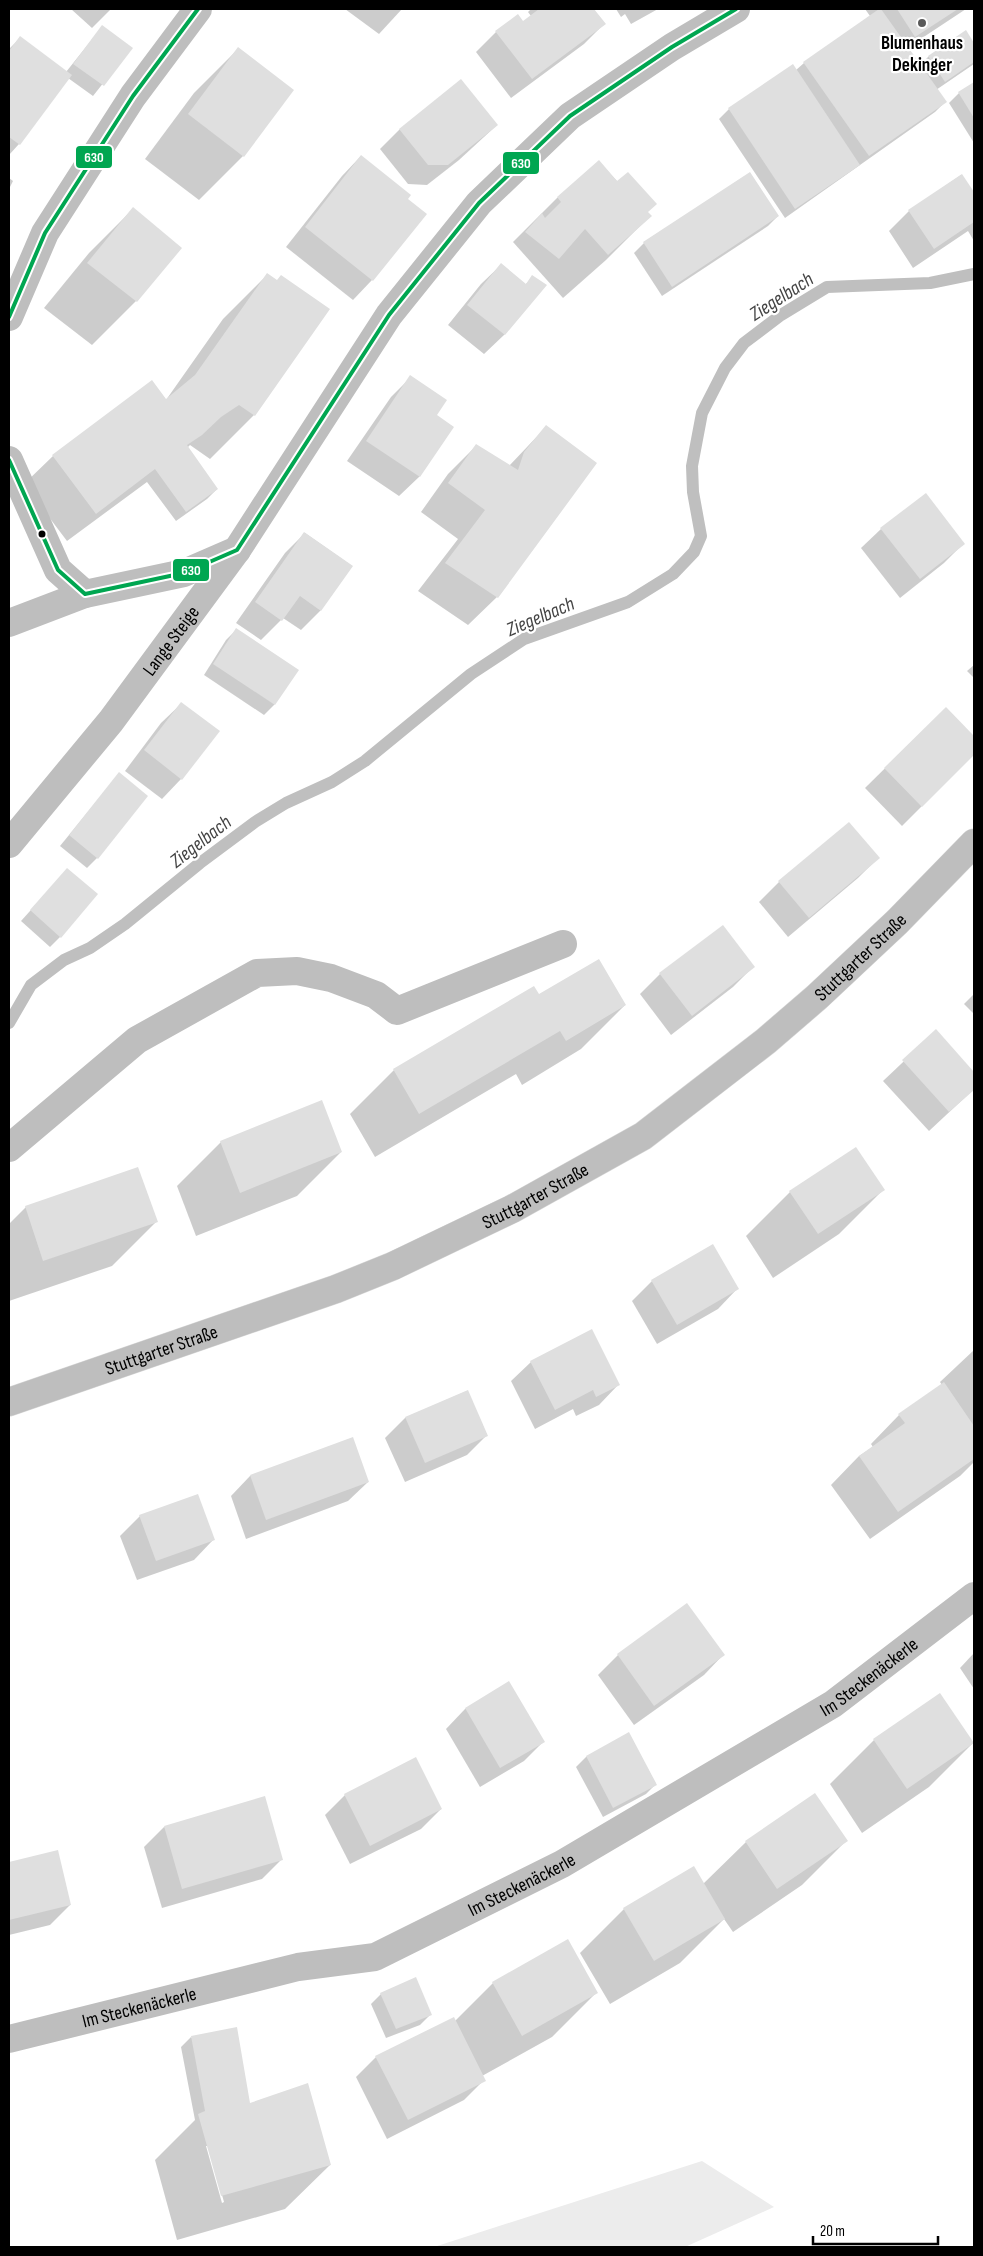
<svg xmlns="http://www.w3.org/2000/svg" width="983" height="2256" viewBox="0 0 983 2256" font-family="'Sofia Sans Condensed',sans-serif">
	<rect width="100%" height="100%" fill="#fff"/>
	<!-- green -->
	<polygon fill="#ececec" points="702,2161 774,2207 685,2247 434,2247"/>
	<!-- shadow -->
	<g fill="#0003" fill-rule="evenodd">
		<polygon points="71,9 111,9 92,28"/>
		<polygon points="345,9 402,9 379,34"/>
		<polygon points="531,9 593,9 604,24 584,44 511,98 476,52 496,32 518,16 523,22 531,16 528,12"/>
		<polygon points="616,9 658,9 631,24 625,14 621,17"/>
		<polygon points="865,9 966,9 907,48 919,66 928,57 966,32 974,45 974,64 936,90 945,102 935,112 785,218 719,119 729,109 796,70 804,63 870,16"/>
		<polygon points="102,27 131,48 93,96 68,78 19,144 9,155 9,49 20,38 66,72"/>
		<polygon points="238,49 243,156 199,200 145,159 194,93"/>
		<polygon points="974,83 974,143 949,103 959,93"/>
		<polygon points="497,125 459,160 427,185 408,184 380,149 400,129"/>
		<polygon points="361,156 372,280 353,300 286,247 342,176"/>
		<polygon points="599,162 650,216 606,260 563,298 513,242 557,198"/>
		<polygon points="750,173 778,216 768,226 662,296 634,253 644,243"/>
		<polygon points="961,175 974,194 974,241 968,231 913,268 889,231 909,211"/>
		<polygon points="9,178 13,181 9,189"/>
		<polygon points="133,209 180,248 136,301 92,345 44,308 89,253"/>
		<polygon points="501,265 525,285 533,277 545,286 504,335 484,354 448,325 481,284"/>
		<polygon points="267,275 254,415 210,459 190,445 187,448 217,489 207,499 176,521 147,482 67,541 24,484 53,456 152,382 166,400 223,319"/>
		<polygon points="411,377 435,415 453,427 419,477 399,496 347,461 391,397"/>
		<polygon points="546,427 596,463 497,597 468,625 418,591 458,539 421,512 448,474 476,446 509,466"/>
		<polygon points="881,529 964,543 944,563 900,598 861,548"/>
		<polygon points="305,533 352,566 320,611 301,630 283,618 261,640 236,623 285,553"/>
		<polygon points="236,630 297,670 274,705 264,715 204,675 226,640"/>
		<polygon points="974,665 974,678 967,671"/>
		<polygon points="181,704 181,779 162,799 125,771 161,723"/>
		<polygon points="946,708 974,737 974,754 902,826 865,788"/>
		<polygon points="119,774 97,858 87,868 60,846"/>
		<polygon points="878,858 858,878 788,937 759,902 779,882"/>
		<polygon points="67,870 60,937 50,947 21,921"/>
		<polygon points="753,967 733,987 671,1035 640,994 660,974"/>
		<polygon points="974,994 974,1014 964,1004"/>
		<polygon points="539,996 625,1005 581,1049 522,1085 516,1074 375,1157 350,1114 394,1070"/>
		<polygon points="936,1031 974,1074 974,1089 929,1131 883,1081"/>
		<polygon points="221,1142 341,1152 297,1196 196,1236 177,1186"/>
		<polygon points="856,1149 883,1190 839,1234 773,1278 746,1236 790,1192"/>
		<polygon points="26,1207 156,1222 112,1266 9,1301 9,1224"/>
		<polygon points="652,1281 737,1289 718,1309 657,1344 632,1301"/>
		<polygon points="974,1350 974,1462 960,1476 870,1539 831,1485 859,1456 873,1447 871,1444 899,1415 942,1385 940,1382"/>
		<polygon points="531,1362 618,1385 599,1405 576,1416 573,1409 535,1429 511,1381"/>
		<polygon points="467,1391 487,1435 467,1455 405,1482 385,1438 405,1418"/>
		<polygon points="250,1476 368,1482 348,1501 246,1539 231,1496"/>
		<polygon points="140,1516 213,1540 194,1560 137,1580 120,1536"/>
		<polygon points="687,1605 723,1655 704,1675 634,1725 598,1675 618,1655"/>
		<polygon points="974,1653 974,1689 960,1668"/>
		<polygon points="509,1683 543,1742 524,1761 480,1787 446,1729 465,1709"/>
		<polygon points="629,1734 656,1784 646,1794 603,1817 576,1767 586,1757"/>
		<polygon points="874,1740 973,1743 929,1787 862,1833 830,1784"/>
		<polygon points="345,1795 441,1809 421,1829 350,1864 325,1815"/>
		<polygon points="164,1827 282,1859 262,1879 162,1908 144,1847"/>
		<polygon points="846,1841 802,1885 733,1932 724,1919 680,1963 610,2004 580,1953 624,1909 703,1884 746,1842"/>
		<polygon points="57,1851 70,1905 50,1925 9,1935 9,1863"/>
		<polygon points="493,1983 596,1993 552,2037 482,2076 484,2080 464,2100 387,2139 356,2077 376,2057 455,2021"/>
		<polygon points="381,1994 430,2015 420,2025 386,2038 371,2004"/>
		<path d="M191,2037L249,2104L330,2165L285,2209L177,2240L155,2160L195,2120L181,2047ZM206,2146H208L224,2202L222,2203Z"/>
	</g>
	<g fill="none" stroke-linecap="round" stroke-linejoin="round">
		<!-- stream -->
		<polyline stroke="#bfbfbf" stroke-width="12" points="9,1023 31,985 64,960 90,948 125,924 200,863 255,822 286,803 332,782 365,761 471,674 524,639 628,602 673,574 694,552 701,536 693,492 692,466 702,413 725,368 744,343 781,315 827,287 930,283 974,274"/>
	</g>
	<!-- building -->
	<g fill="#dfdfdf">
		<polygon points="539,9 594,9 606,24 532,79 495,31 518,14 523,21"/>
		<polygon points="879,9 881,9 947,102 869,156 803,62"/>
		<polygon points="897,9 958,9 915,37"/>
		<polygon points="102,25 133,48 104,86 73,64"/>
		<polygon points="966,30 974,43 974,62 945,82 928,56"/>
		<polygon points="20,36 72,75 20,145 9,137 9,51"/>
		<polygon points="238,47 294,90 244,157 188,114"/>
		<polygon points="793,64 860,165 795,209 728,108"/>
		<polygon points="461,79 498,125 448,165 428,165 399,129"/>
		<polygon points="974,82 974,118 958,92"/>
		<polygon points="361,155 411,195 408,199 427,214 373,281 305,227"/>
		<polygon points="599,160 617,181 628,172 657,204 648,212 652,216 608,255 585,229 559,259 525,232 542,213 545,218 561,202 557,197"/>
		<polygon points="750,172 779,216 672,287 643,242"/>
		<polygon points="962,174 974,192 974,222 934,249 908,210"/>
		<polygon points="133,207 182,248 137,302 87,263"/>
		<polygon points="501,263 526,284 532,275 547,285 505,335 467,305"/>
		<polygon points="267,273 277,280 281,275 330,309 255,416 239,405 221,417 202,435 187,445 218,489 186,512 155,469 96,514 52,455 152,380 166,399 195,375"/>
		<polygon points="410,375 447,400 437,415 454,427 420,477 366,441"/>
		<polygon points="546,425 597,463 498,598 445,563 485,510 448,483 476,444 518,470 524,452"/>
		<polygon points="926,493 965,544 920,579 880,528"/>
		<polygon points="304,532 353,566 321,611 300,596 282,621 255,602"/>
		<polygon points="236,628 299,670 275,705 213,664"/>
		<polygon points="181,702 220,731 182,780 144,750"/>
		<polygon points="946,707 974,736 974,755 922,807 884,768"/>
		<polygon points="119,772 148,796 98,859 69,835"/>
		<polygon points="849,822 880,858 809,918 778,881"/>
		<polygon points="67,868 98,894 61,938 30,910"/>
		<polygon points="723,925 755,967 692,1016 659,973"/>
		<polygon points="599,959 626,1005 566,1041 560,1031 419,1114 393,1069 534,986 539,994"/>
		<polygon points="936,1029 974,1072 974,1090 949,1112 902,1060"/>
		<polygon points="322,1100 342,1152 240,1193 220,1141"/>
		<polygon points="856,1147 885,1190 818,1234 789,1191"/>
		<polygon points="138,1167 158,1222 43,1261 25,1206"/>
		<polygon points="713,1244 739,1289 677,1325 651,1280"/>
		<polygon points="592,1329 620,1385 596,1397 593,1390 555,1410 530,1361"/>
		<polygon points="944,1382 974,1426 974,1459 898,1512 859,1456 905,1423 898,1414"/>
		<polygon points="468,1390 488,1436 425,1463 405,1417"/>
		<polygon points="353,1437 369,1482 266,1520 250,1475"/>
		<polygon points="198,1494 215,1540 156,1561 139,1515"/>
		<polygon points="687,1603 725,1655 654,1706 617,1654"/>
		<polygon points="509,1681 545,1742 500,1768 465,1708"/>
		<polygon points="940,1693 974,1743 907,1789 873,1739"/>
		<polygon points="629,1732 657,1785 613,1808 586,1756"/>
		<polygon points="416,1757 442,1809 370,1846 344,1794"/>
		<polygon points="815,1793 848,1841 777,1889 745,1841"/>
		<polygon points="265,1796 283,1860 182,1889 164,1826"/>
		<polygon points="58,1850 71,1905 9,1920 9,1862"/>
		<polygon points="694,1866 725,1919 654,1961 623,1908"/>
		<polygon points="568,1939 598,1993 522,2036 492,1982"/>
		<polygon points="416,1977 432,2015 396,2029 380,1993"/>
		<polygon points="454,2017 486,2081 408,2120 375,2056"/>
		<polygon points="237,2027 250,2103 308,2083 331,2165 221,2196 198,2114 205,2111 191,2036"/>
	</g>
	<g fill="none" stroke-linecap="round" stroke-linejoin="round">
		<!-- major casing -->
		<g stroke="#dbdbdb" stroke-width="29">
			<g id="major">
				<path id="s3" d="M9,1402L336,1289L393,1266L512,1209L643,1136L766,1041L817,997L897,922L974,843"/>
			</g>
		</g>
		<!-- minor -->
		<g stroke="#bebebe" stroke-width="28">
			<polyline points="9,317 45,233 133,96 198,9"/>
			<polyline points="9,460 58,570 85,594"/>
			<polyline points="9,623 85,594 184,573 237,550"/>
			<path id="s1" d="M9,844L111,721L237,550L389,315L479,203L570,116L672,47L736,9"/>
			<polyline points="9,1148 137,1040 257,973 297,971 331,978 376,995 397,1011 563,944"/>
			<path id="s2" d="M9,2039L298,1967L375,1957L562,1864L833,1704L974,1596"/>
		</g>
		<!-- major -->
		<use href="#major" stroke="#bebebe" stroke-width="28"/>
		<!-- bus-1 casing -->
		<g stroke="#fff" stroke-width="8">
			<g id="bus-1">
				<polyline points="9,317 45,233 133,96 198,9"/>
				<polyline points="9,460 58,570 85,594 184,573 237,550 389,315 479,203 570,116 672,47 736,9"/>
			</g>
		</g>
		<!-- bus-1 -->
		<use href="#bus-1" stroke="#00a651" stroke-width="4"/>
	</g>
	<!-- markers -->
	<circle fill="#595959" stroke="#fff" stroke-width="2" cx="922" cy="23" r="5"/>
	<circle fill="#000" stroke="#fff" stroke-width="2" cx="42" cy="534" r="4.5"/>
	<g text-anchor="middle" stroke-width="4.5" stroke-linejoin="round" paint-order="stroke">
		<!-- poi labels -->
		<g font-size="19" font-weight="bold" fill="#000" stroke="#fff">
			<text x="922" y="49">Blumenhaus<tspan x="922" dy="22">Dekinger</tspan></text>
		</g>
		<!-- street labels -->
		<g font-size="19" fill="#000" stroke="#fff">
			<text dy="7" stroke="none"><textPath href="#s1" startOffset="260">Lange Steige</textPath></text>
			<text dy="7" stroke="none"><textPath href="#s3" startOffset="971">Stuttgarter Straße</textPath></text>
			<text dy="7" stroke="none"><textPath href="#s3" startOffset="566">Stuttgarter Straße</textPath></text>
			<text dy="7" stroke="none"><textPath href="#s3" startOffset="161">Stuttgarter Straße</textPath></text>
			<text dy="7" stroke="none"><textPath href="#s2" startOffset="944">Im Steckenäckerle</textPath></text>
			<text dy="7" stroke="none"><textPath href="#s2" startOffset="539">Im Steckenäckerle</textPath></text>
			<text dy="7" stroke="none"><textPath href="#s2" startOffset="134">Im Steckenäckerle</textPath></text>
		</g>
		<!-- water labels -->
		<g font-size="20" font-style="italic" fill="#444" stroke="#fff">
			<text transform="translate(781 296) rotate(-33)" y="7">Ziegelbach</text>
			<text transform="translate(540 616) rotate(-23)" y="7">Ziegelbach</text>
			<text transform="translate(200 841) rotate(-38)" y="7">Ziegelbach</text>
		</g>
	</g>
	<g stroke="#fff" stroke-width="2">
		<rect x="75" y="145" width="38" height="24" rx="5" fill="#00a651"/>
		<rect x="502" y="151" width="38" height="24" rx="5" fill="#00a651"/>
		<rect x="172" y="558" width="38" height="24" rx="5" fill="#00a651"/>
	</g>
	<g font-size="14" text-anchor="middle" font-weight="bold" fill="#fff">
		<text x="94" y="162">630</text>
		<text x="521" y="168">630</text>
		<text x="191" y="575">630</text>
	</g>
	<!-- border -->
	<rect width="983" height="2256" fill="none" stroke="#000000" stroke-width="20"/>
	<!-- scale -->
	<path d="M813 2236v8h125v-8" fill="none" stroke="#000000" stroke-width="2.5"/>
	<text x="820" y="2236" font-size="15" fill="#000000" stroke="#ffffff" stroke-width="4" paint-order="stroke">20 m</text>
</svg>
